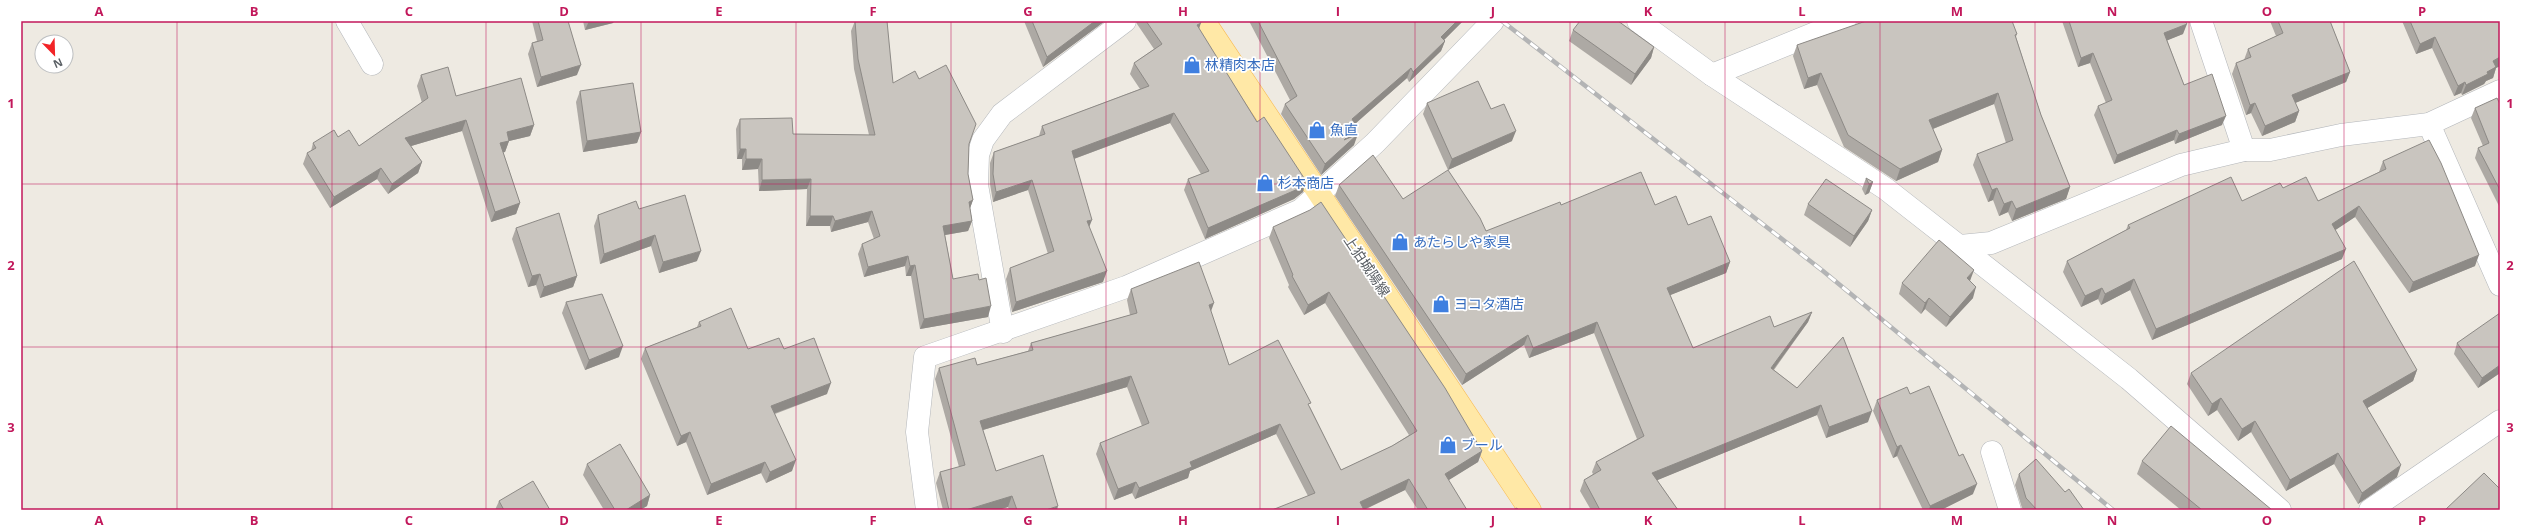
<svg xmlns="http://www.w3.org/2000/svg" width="2521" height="531" viewBox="0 0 2521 531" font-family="'Open Sans','Noto Sans JP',sans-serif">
	<rect width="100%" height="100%" fill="#eeeae2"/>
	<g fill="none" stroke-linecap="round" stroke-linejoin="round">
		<!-- street casing -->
		<g stroke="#b3b6ba" stroke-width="23">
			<g id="street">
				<polyline points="347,21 372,64"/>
				<polyline points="1638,21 1712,75 1886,189 2129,379 2280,510"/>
				<polyline points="2201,21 2244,150"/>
				<polyline points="1712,75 1845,21"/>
				<polyline points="2429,124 2500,285"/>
				<polyline points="1960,246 1991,243 2181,165 2244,150 2270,150 2341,135 2429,124 2500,91"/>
				<polyline points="1003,332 977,185 978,155 983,140 1002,114 1125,21"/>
				<polyline points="1992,452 2010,510"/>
				<polyline points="927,510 917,432 925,357 1126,287 1301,210 1375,143 1493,21"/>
				<polyline points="2370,510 2500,421"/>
			</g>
		</g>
		<!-- primary casing -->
		<g stroke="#f9ba50" stroke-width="23">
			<polyline id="primary" points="1204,21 1530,510"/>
		</g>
		<!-- street -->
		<use href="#street" stroke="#fff" stroke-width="22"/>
		<!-- primary -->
		<use href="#primary" stroke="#ffe8a6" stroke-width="22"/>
		<!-- rail casing -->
		<g stroke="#b3b4b5" stroke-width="4.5">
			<polyline id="rail" points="1502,21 1823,271 2113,510"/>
		</g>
		<!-- rail -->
		<use href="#rail" stroke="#fff" stroke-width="3" stroke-dasharray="9" stroke-linecap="butt"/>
	</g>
	<!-- wall -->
	<g fill="#ada9a4">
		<polygon points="532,21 568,21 577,75 537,87 528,54 532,43 537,41"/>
		<polygon points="583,21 614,21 613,23 585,30"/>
		<polygon points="855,21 893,83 919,79 969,144 968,174 973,200 970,208 972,221 968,231 945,235 953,279 988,317 920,329 911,276 906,276 905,266 864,277 858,254 862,244 874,239 868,222 831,232 830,226 806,226 807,189 759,191 758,169 742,170 742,159 737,159 736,129 740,119 793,134 869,135 854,69 851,31"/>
		<polygon points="1024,21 1105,21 1043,67"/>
		<polygon points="1136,21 1200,21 1199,29 1257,122 1303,192 1294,199 1205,239 1184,190 1188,179 1201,174 1170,123 1074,159 1089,227 1103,282 1012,312 1006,279 1010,268 1048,254 1028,190 993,202 990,184 990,163 994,152 1039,136 1042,126 1140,89 1130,74 1134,63 1154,49 1137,24"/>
		<polygon points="1249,21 1463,21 1444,40 1445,41 1441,51 1409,82 1407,78 1355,124 1357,127 1354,136 1354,145 1321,175 1281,114 1285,104 1290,100"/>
		<polygon points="2062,21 2185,21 2183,34 2167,40 2184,85 2222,125 2175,144 2174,140 2114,164 2094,115 2098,106 2106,103 2090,63 2078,67"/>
		<polygon points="2270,21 2330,21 2350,72 2346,82 2295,103 2299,111 2295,122 2262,136 2251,113 2246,115 2232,74 2236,63 2244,60 2248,49 2276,36"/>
		<polygon points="2402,21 2500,21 2500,66 2496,68 2493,78 2486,81 2484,84 2462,95 2461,93 2454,96 2432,48 2416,54"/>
		<polygon points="1573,30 1654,47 1651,58 1631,85 1569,41"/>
		<polygon points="2017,34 2016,37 2041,115 2070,187 2066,199 2012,221 2008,212 1999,216 1993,200 1988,202 1973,165 1977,154 2006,143 1994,104 1933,129 1942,150 1938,162 1896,181 1844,147 1817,85 1804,89 1793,56 1797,45"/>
		<polygon points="421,75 456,96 534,125 530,136 509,141 505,152 503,152 520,203 516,214 491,222 462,131 411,146 422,162 418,173 388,194 377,179 330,208 303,164 307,153 311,151 313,143 359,146 422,103 417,86"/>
		<polygon points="580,91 641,132 637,143 583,152 576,102"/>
		<polygon points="1427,103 1491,109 1512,141 1448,170 1423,114"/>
		<polygon points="2500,104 2500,208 2475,158 2478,148 2483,146 2471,118 2475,108"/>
		<polygon points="2383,161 2475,266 2409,293 2355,217 2335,230 2342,259 2152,340 2130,290 2101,305 2098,299 2081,307 2063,272 2067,261 2126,230 2128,225 2242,201 2283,188 2318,201 2379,172"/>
		<polygon points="1866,178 1873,182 1869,193 1865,195 1862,189"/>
		<polygon points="1339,185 1403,199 1486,231 1561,205 1655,205 1688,225 1730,262 1726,273 1670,295 1693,348 1774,327 1812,312 1808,322 1774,370 1797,388 1868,422 1826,438 1817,415 1657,480 1678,510 1591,510 1580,491 1584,480 1593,474 1592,472 1596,462 1637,439 1594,333 1529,358 1524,345 1462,385 1335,196"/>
		<polygon points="1808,204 1872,210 1868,221 1850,247 1804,215"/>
		<polygon points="639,209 697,261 659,273 651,246 600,264 594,226 598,215"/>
		<polygon points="1273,227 1482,451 1478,462 1448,480 1467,510 1418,510 1405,490 1364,510 1308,496 1276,434 1190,471 1188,478 1135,499 1132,493 1114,500 1096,454 1100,443 1142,426 1127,387 983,430 996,471 1057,510 1009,510 1008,507 998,510 943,510 936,483 940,472 959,467 935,379 939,368 977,365 1028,351 1031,343 1130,315 1127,300 1131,289 1211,312 1229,365 1310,407 1341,470 1392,446 1409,435 1325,303 1304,315 1288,287 1289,285 1269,238"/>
		<polygon points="516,228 577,276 573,287 540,298 536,285 528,287 512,239"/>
		<polygon points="1970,281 1973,298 1946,327 1925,309 1921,314 1899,294 1902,283"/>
		<polygon points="566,302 619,357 585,370 562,313"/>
		<polygon points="699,322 748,349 784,349 827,394 775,414 792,471 766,483 761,473 707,495 686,442 677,446 641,359 645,348 697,327"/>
		<polygon points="2457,343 2500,373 2478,388 2454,354"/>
		<polygon points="2417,370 2413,381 2367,408 2397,477 2358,504 2334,464 2286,491 2251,432 2238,441 2217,410 2208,416 2187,384 2191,373"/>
		<polygon points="1910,394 1959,456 1973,494 1941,510 1923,510 1897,456 1893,458 1873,411 1877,400"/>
		<polygon points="2142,461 2272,510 2181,510 2137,474"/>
		<polygon points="587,464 650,495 647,506 640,510 604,510 583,475"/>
		<polygon points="2019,474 2065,492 2084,510 2024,510 2022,508 2015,485"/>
		<polygon points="499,501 550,510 495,510"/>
	</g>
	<!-- shaded-wall -->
	<g fill="#8d8a86">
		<polygon points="589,21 614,21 613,23 585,30"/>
		<polygon points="1095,21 1105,21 1043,67 1047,57"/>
		<polygon points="1457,21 1463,21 1437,47 1441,37"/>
		<polygon points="1201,23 1197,34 1197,25"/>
		<polygon points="2187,24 2183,34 2161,43 2164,33"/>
		<polygon points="2435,37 2432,48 2416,54 2420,44"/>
		<polygon points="1445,41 1441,51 1409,82 1413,72"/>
		<polygon points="1654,47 1651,58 1631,85 1635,74"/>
		<polygon points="2093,53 2090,63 2078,67 2081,58"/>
		<polygon points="2500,57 2500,66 2496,68 2493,78 2486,81 2484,84 2462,95 2466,85 2493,61"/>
		<polygon points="581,65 577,75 537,87 541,77"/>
		<polygon points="1411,68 1407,78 1348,130 1352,119"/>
		<polygon points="2350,72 2346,82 2288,106 2292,95"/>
		<polygon points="1821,73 1817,85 1804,89 1808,78"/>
		<polygon points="2465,82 2461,93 2454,96 2458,86"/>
		<polygon points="1998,93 1994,104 1925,132 1929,120"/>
		<polygon points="2255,103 2251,113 2246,115 2250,105"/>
		<polygon points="2299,111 2295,122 2262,136 2265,126"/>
		<polygon points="1174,113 1170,123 1068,161 1072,151"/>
		<polygon points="2226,116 2222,125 2175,144 2179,134"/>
		<polygon points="466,120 462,131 401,149 405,138"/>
		<polygon points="534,125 530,136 509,141 505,152 497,154 500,143 507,132"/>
		<polygon points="1357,127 1353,137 1344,140"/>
		<polygon points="2177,130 2174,140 2114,164 2117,155"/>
		<polygon points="1516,131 1512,141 1448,170 1452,159"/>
		<polygon points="641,132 637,143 583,152 587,141"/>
		<polygon points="1358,134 1354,145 1321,175 1325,164"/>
		<polygon points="740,149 746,149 742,159 737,159"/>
		<polygon points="1942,150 1938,162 1896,181 1900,169"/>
		<polygon points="746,159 762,159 758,169 742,170"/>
		<polygon points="422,162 418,173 388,194 392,184"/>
		<polygon points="381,168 377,179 330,208 334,197"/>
		<polygon points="811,179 807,189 759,191 762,180"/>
		<polygon points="1032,180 1028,190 993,202 996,192"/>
		<polygon points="1306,181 1303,192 1294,199 1205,239 1208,228"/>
		<polygon points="1873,182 1869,193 1865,195 1869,184"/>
		<polygon points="2070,187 2066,199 2012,221 2016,209"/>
		<polygon points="1997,188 1993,200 1988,202 1992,190"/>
		<polygon points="973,200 969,211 969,202"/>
		<polygon points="2012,201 2008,212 1999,216 2004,204"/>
		<polygon points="520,203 516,214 491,222 495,212"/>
		<polygon points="2359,206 2355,217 2328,235 2332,224"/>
		<polygon points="1872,210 1868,221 1850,247 1854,236"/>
		<polygon points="872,211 868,222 831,232 835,221"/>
		<polygon points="810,216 833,216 830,226 806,226"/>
		<polygon points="1092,220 1088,230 1087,221"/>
		<polygon points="972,221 968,231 939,236 943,226"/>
		<polygon points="655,235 651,246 600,264 604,254"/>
		<polygon points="2346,249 2342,259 2152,340 2156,329"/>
		<polygon points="701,251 697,261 659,273 663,262"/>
		<polygon points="2479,255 2475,266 2409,293 2413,282"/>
		<polygon points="908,256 905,266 864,277 868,267"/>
		<polygon points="1730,262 1726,273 1663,298 1667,288"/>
		<polygon points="915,265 911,276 906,276 910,266"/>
		<polygon points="1974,270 1970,281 1967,278"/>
		<polygon points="1107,271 1103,282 1012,312 1016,302"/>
		<polygon points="540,274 536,285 528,287 532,276"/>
		<polygon points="577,276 573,287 540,298 544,287"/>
		<polygon points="2134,279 2130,290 2101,305 2105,294"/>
		<polygon points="1976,287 1973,298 1946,327 1950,317"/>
		<polygon points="2102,288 2098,299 2081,307 2085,296"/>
		<polygon points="1329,292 1325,303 1304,315 1308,305"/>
		<polygon points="1929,298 1925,309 1921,314 1925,303"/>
		<polygon points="1214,303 1210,314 1209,305"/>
		<polygon points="991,306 988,317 920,329 924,319"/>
		<polygon points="1812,312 1808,322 1767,378 1771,368"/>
		<polygon points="1597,322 1594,333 1529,358 1533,348"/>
		<polygon points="1528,335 1524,345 1462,385 1466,374"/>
		<polygon points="623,346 619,357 585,370 589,360"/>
		<polygon points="2500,365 2500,373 2478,388 2482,378"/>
		<polygon points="2417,370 2413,381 2359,413 2363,401"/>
		<polygon points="1131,376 1127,387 976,432 980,421"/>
		<polygon points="831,383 827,394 767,416 771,406"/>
		<polygon points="2221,398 2217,410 2208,416 2212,404"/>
		<polygon points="1821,405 1817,415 1648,484 1652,473"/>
		<polygon points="1872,411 1868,422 1826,438 1829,427"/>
		<polygon points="2255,421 2251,432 2238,441 2242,429"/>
		<polygon points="1280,424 1276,434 1190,471 1188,478 1135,499 1139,488 1190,462"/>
		<polygon points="690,432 686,442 677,446 681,436"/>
		<polygon points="1901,445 1897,456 1893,458 1897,447"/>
		<polygon points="1482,451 1478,462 1441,485 1445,474"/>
		<polygon points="2338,453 2334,464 2286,491 2290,480"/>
		<polygon points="796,460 792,471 766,483 770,472"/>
		<polygon points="765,462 761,473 707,495 711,484"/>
		<polygon points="2401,465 2397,477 2358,504 2362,493"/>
		<polygon points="1409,479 1405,490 1363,510 1360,502"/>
		<polygon points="1136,482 1132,493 1114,500 1118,489"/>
		<polygon points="1977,484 1973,494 1941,510 1929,510 1930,506"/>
		<polygon points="650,495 647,506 640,510 626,510"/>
		<polygon points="1012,496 1008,507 998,510 966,510"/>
		<polygon points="1058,506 1057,510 1046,510"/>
	</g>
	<!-- building -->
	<g fill="#c9c5bf" stroke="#8d8a86">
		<polygon points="538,21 568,21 581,65 541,77 532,43 543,40"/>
		<polygon points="855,21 887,21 893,83 915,71 919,79 946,65 976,124 969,144 968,174 973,200 969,202 972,221 943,226 953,279 978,274 979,280 986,278 991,306 924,319 915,265 910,266 908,256 868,267 862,244 880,236 872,211 835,221 833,216 810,216 811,179 762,180 762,159 746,159 746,149 740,149 740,119 792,118 793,134 875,135 858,59"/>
		<polygon points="1032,21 1095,21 1047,57"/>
		<polygon points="1146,21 1200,21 1201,23 1197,25 1257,122 1264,117 1306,181 1298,189 1208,228 1188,179 1209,171 1174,113 1072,151 1092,220 1087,221 1107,271 1016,302 1010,268 1054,251 1032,180 996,192 993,174 994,152 1045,134 1042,126 1149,86 1134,63 1162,44"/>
		<polygon points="1258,21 1457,21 1441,37 1445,41 1413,72 1411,68 1352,119 1357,127 1344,140 1358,134 1325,164 1285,104 1297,96"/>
		<polygon points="1580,21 1618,21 1654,47 1635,74 1573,30"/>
		<polygon points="1866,21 2012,21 2017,34 2015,35 2041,115 2070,187 2016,209 2012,201 2004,204 1997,188 1992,190 1977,154 2013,140 1998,93 1929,120 1942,150 1900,169 1848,135 1821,73 1808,78 1797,45"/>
		<polygon points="2069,21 2185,21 2187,24 2164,33 2184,85 2212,74 2226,116 2179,134 2177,130 2117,155 2098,106 2112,100 2093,53 2081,58"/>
		<polygon points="2278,21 2330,21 2350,72 2292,95 2299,111 2265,126 2255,103 2250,105 2236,63 2251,57 2248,49 2283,33"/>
		<polygon points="2410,21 2500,21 2500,57 2493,61 2496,67 2487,72 2488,74 2466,85 2465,82 2458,86 2435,37 2420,44"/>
		<polygon points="448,67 456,96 521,78 534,125 507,132 509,141 500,143 520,203 495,212 466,120 405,138 422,162 392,184 381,168 334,197 307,153 316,148 313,143 334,130 338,137 349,130 359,146 428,98 421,75"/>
		<polygon points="1478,81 1491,109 1504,104 1516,131 1452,159 1427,103"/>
		<polygon points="633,83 641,132 587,141 580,91"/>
		<polygon points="2497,98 2500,104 2500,190 2478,148 2489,143 2475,108"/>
		<polygon points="2429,140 2441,163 2479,255 2413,282 2359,206 2332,224 2346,249 2156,329 2134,279 2105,294 2102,288 2085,296 2067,261 2130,228 2128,225 2231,177 2242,201 2280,183 2283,188 2306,177 2318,201 2386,169 2383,161"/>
		<polygon points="1373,155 1403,199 1448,170 1480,218 1486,231 1560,202 1561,205 1641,172 1655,205 1676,196 1688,225 1711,216 1730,262 1667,288 1693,348 1770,316 1774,327 1812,312 1771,368 1797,388 1843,337 1872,411 1829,427 1821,405 1652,473 1678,510 1600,510 1584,480 1601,470 1596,462 1644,436 1597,322 1533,348 1528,335 1466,374 1339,185"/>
		<polygon points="1866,178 1873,182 1869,184"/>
		<polygon points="1826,179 1872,210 1854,236 1808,204"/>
		<polygon points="685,195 701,251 663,262 655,235 604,254 598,215 636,201 639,209"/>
		<polygon points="1321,202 1445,388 1482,451 1445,474 1467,510 1428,510 1409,479 1360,502 1364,510 1272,510 1315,493 1280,424 1190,462 1192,467 1139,488 1136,482 1118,489 1100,443 1149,423 1131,376 980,421 996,471 1043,455 1058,506 1046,510 1017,510 1012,496 966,510 949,510 940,472 965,465 939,368 975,358 977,365 1033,350 1031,343 1137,313 1131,289 1199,262 1214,303 1209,305 1229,365 1278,340 1311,403 1308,404 1341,470 1392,446 1417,431 1329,292 1308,305 1292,276 1293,275 1273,227 1310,210"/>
		<polygon points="559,213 577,276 544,287 540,274 532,276 516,228"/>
		<polygon points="1939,240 1974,270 1967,278 1976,287 1950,317 1929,298 1925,303 1902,283"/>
		<polygon points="2354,261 2417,370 2363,401 2401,465 2362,493 2338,453 2290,480 2255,421 2242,429 2221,398 2212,404 2191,373"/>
		<polygon points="602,294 623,346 589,360 566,302"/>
		<polygon points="731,308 748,349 779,338 784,349 814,338 831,383 771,406 796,460 770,472 765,462 711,484 690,432 681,436 645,348 701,326 699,322"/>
		<polygon points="2500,313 2500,365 2482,378 2457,343"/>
		<polygon points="1929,386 1959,456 1963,454 1977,484 1930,506 1901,445 1897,447 1877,400 1907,387 1910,394"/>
		<polygon points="2171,426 2272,510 2202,510 2142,461"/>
		<polygon points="620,444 650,495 626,510 615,510 587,464"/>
		<polygon points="2036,459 2065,492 2069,489 2084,510 2037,510 2026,498 2019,474"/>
		<polygon points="2484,473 2500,489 2500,510 2445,510"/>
		<polygon points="533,481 550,510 504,510 499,501"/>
		<polygon points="1517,508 1518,510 1513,510"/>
	</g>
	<!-- grid -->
	<path fill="none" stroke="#c2185b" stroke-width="1" stroke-opacity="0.55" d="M177,21V510M332,21V510M486,21V510M641,21V510M796,21V510M951,21V510M1106,21V510M1260,21V510M1415,21V510M1570,21V510M1725,21V510M1880,21V510M2035,21V510M2189,21V510M2344,21V510M21,184H2500M21,347H2500"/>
	<!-- icons -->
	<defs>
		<g id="shop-bare" transform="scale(1.38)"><path d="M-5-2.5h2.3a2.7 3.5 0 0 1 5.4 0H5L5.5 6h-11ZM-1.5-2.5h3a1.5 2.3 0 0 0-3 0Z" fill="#3f7fe0" stroke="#fff" stroke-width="2.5" paint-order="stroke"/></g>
	</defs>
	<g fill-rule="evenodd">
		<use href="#shop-bare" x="1192" y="65"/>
		<use href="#shop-bare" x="1317" y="130"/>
		<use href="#shop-bare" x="1265" y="183"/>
		<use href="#shop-bare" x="1400" y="242"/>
		<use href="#shop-bare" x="1441" y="304"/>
		<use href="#shop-bare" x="1448" y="445"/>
	</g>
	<g text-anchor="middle" stroke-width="3.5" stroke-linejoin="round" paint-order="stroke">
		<!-- shop labels -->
		<g font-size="14" fill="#366cbe" stroke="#fff" text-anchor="start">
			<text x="1205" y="70">林精肉本店</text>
			<text x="1330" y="135">魚直</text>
			<text x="1278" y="188">杉本商店</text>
			<text x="1413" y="247">あたらしや家具</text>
			<text x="1454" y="309">ヨコタ酒店</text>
			<text x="1461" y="450">ブール</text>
		</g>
		<!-- street labels -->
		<g font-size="14" fill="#5a5f64" stroke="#fff">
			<text transform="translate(1367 266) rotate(56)" y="5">上狛城陽線</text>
		</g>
	</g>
	<!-- border -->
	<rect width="2521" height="531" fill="none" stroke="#ffffff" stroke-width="44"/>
	<!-- north arrow -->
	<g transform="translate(54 54) rotate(157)"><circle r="19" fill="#ffffff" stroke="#bdbfc1"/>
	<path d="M0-3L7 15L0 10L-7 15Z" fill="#f22427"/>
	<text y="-6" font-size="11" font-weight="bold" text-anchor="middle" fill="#5a5f64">N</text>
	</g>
	<rect x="22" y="22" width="2477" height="487" fill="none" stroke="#c2185b" stroke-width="1.5"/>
	<g font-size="13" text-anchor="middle" font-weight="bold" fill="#c2185b">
		<text x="99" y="16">A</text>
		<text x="254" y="16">B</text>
		<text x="409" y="16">C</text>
		<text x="564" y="16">D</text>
		<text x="719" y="16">E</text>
		<text x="873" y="16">F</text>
		<text x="1028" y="16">G</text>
		<text x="1183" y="16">H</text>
		<text x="1338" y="16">I</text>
		<text x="1493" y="16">J</text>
		<text x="1648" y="16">K</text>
		<text x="1802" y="16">L</text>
		<text x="1957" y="16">M</text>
		<text x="2112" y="16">N</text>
		<text x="2267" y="16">O</text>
		<text x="2422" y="16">P</text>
		<text x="11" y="108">1</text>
		<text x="2510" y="108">1</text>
		<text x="11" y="270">2</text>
		<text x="2510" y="270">2</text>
		<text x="11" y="432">3</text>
		<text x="2510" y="432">3</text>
		<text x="99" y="525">A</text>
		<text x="254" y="525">B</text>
		<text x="409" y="525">C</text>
		<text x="564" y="525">D</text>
		<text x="719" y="525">E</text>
		<text x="873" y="525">F</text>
		<text x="1028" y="525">G</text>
		<text x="1183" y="525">H</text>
		<text x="1338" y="525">I</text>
		<text x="1493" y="525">J</text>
		<text x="1648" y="525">K</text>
		<text x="1802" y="525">L</text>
		<text x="1957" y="525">M</text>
		<text x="2112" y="525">N</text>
		<text x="2267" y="525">O</text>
		<text x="2422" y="525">P</text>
	</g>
</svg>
